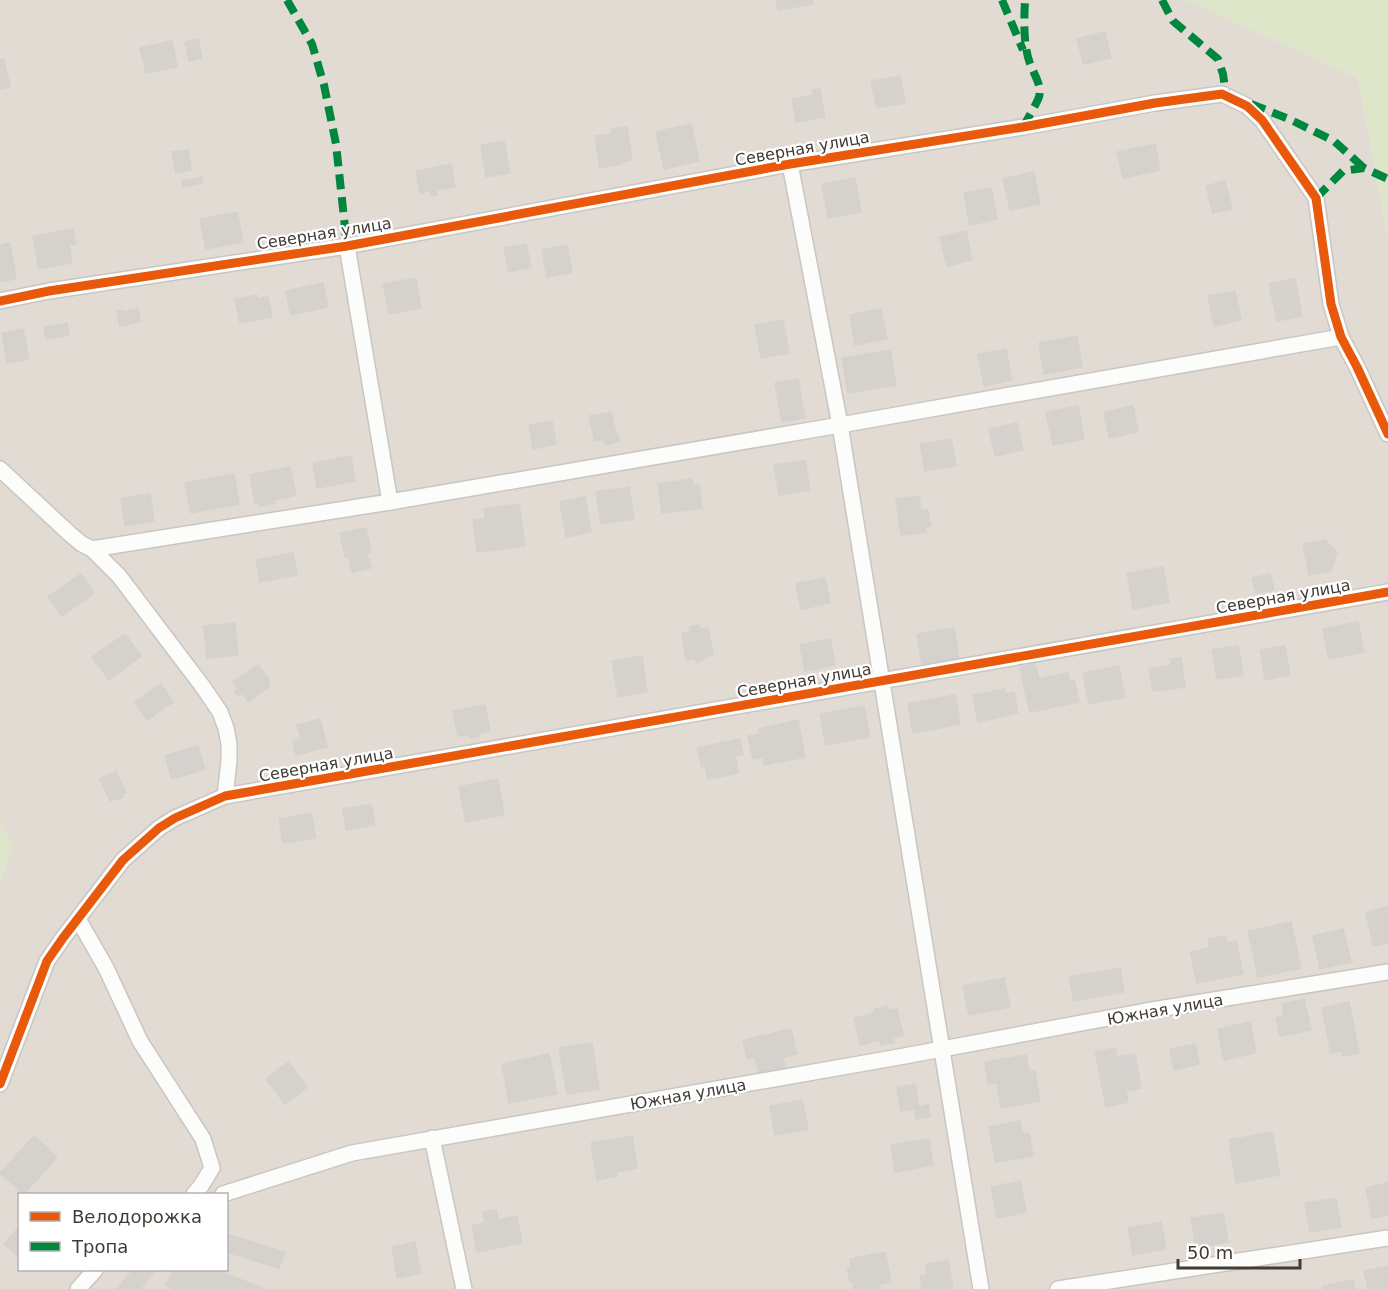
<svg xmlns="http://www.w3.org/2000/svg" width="1388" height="1289" viewBox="0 0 1388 1289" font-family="'DejaVu Sans',sans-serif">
	<rect width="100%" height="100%" fill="#edeae6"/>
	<!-- residential -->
	<path fill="#e1dbd4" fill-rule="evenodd" d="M0,0H1186L1358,78L1388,239V1289H0V879L13,848L0,821ZM20,1194H226V1270H20Z"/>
	<!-- green -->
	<g fill="#dde6c8">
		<polygon points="1186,0 1388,0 1388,239 1358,78"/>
		<polygon points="0,821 13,848 0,878"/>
	</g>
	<!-- building -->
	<g fill="#d5d1cd" stroke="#d5d1cc" stroke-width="1.5">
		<polygon points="776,0 812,0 813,4 778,10"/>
		<polygon points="1105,32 1111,58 1083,64 1077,39"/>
		<polygon points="198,39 202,58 189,61 185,42"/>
		<polygon points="172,41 177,67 146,73 140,48"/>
		<polygon points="0,59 4,59 10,87 0,89"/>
		<polygon points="900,76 905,103 877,108 871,81"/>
		<polygon points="820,89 825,117 796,122 792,99 813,95 812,90"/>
		<polygon points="691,124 699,161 664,169 656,132"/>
		<polygon points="627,127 632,160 622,162 622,164 600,168 595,136 612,134 612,129"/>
		<polygon points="504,141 510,173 486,177 481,145"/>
		<polygon points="1155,144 1160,170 1123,178 1117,152"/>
		<polygon points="188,150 191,170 176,173 172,152"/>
		<polygon points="451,164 455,187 436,190 437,195 431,196 430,191 420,193 416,171"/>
		<polygon points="1034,172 1040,204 1010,210 1003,179"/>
		<polygon points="202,177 203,183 183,187 182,181"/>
		<polygon points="855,178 861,212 828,218 822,184"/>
		<polygon points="1225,181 1232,209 1213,213 1206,186"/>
		<polygon points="991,188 997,219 970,225 964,193"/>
		<polygon points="237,212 243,242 206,249 200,219"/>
		<polygon points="73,229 76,244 69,245 72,263 39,269 33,236"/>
		<polygon points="966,231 972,260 947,266 940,237"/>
		<polygon points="10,243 16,279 0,282 0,245"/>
		<polygon points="526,244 531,267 509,272 504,248"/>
		<polygon points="567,245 572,272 547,277 542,250"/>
		<polygon points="416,278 421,308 389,314 383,284"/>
		<polygon points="1295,279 1302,316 1277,321 1269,284"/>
		<polygon points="323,283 328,307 291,315 286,291"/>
		<polygon points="1235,291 1241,320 1214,326 1208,296"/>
		<polygon points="257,295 258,299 268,297 272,317 240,323 235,299"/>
		<polygon points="138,309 140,322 120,326 117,311 123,310 124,312"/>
		<polygon points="881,309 887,339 855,345 850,315"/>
		<polygon points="783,320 789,353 761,358 755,325"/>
		<polygon points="67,323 69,335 46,339 44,327"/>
		<polygon points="23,329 29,359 7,363 2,333"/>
		<polygon points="1077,336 1082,367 1044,374 1039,343"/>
		<polygon points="1006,349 1012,380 984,386 978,354"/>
		<polygon points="890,350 896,385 848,393 842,358"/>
		<polygon points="798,379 805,418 782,422 775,383"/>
		<polygon points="1078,406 1084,439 1053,445 1046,412"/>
		<polygon points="1133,406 1138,432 1109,438 1104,412"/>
		<polygon points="611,412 616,435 618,434 620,441 605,445 604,440 595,441 589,416"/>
		<polygon points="552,421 556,444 533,449 529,425"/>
		<polygon points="1017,423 1023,450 995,456 989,429"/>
		<polygon points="951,439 956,466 925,471 920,444"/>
		<polygon points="351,456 355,481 317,488 313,463"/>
		<polygon points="805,460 810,490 779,495 774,465"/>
		<polygon points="290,467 296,495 274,500 275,503 260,506 259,502 255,503 250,475"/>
		<polygon points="234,474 239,504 191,513 185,483"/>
		<polygon points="692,479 693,485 699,484 702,508 662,513 658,484"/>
		<polygon points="629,487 634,519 601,524 596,492"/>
		<polygon points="150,494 154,521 125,526 121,498"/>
		<polygon points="919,496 921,510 928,510 931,526 925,527 926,532 901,535 896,499"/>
		<polygon points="585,497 591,532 566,537 560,502"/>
		<polygon points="519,504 525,546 477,552 473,520 485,518 484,509"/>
		<polygon points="366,528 371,552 367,553 371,568 352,572 349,557 345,557 340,533"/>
		<polygon points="1325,540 1337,552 1331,571 1309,575 1303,544"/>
		<polygon points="293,553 297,575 260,582 256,560"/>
		<polygon points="1163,567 1169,602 1133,609 1127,573"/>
		<polygon points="81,574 94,593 62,616 48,597"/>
		<polygon points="1270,574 1274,590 1256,593 1252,578"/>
		<polygon points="825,578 830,603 801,609 796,584"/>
		<polygon points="1358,622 1364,652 1329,659 1323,629"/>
		<polygon points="235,623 238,655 207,658 204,626"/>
		<polygon points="699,625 700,629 708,628 713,655 703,657 704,660 696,662 695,658 686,660 682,633 691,631 690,627"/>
		<polygon points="954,628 959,658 922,664 917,634"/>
		<polygon points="125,634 141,656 109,680 92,657"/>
		<polygon points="830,639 835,665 805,671 800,645"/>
		<polygon points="1238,646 1243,675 1217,679 1212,650"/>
		<polygon points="1285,646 1290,675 1265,680 1260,650"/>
		<polygon points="642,656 647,692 618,697 612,661"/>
		<polygon points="1181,658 1185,687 1153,691 1149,669 1171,665 1170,659"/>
		<polygon points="1035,664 1039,679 1068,673 1069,681 1074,680 1079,702 1030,712 1020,668"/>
		<polygon points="258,665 269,680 267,681 270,686 248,702 242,693 238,696 234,691 238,688 233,682"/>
		<polygon points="1119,666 1125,697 1089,704 1083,673"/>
		<polygon points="161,684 173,702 147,720 135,702"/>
		<polygon points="1005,689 1006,694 1014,692 1018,713 978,722 973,695"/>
		<polygon points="955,695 960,724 913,733 908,704"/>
		<polygon points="485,705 490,731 479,733 480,736 470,738 469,735 458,736 453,711"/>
		<polygon points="864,706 870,737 826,745 820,714"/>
		<polygon points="320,719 327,747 296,755 293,741 301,739 297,725"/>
		<polygon points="798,720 805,757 765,765 763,757 753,759 748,736 760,734 759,729"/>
		<polygon points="740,739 743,754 735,756 738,773 708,779 705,766 702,767 697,748"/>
		<polygon points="198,746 205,769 172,779 165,756"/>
		<polygon points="116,771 126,793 122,795 123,797 116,800 115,798 110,801 100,779"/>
		<polygon points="498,779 504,815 466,822 459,787"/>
		<polygon points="371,804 375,825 346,830 343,809"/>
		<polygon points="311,813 316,838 283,843 279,819"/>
		<polygon points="1388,907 1388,943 1373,946 1366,912"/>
		<polygon points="1291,922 1301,968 1258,977 1248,931"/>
		<polygon points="1343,929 1351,962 1320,969 1313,936"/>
		<polygon points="1226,936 1227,943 1236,941 1243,974 1197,983 1190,952 1210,948 1208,939"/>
		<polygon points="1120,968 1124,992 1074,1001 1069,977"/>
		<polygon points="1004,978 1010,1007 969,1015 963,986"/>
		<polygon points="1304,999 1311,1030 1280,1036 1276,1018 1284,1016 1282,1004"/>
		<polygon points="1349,1002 1359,1053 1343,1056 1342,1051 1331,1053 1322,1008"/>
		<polygon points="887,1006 889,1011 897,1009 903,1035 893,1038 894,1042 881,1045 880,1040 860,1045 854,1018 875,1013 874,1009"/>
		<polygon points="1250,1022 1256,1053 1224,1060 1218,1029"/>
		<polygon points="791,1029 797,1054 783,1057 785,1067 759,1073 755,1057 747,1059 743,1040"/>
		<polygon points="592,1043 599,1089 567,1094 559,1048"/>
		<polygon points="1195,1044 1199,1064 1174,1070 1170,1049"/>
		<polygon points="1115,1048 1117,1057 1135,1054 1141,1088 1126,1091 1128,1102 1106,1107 1095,1052"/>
		<polygon points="549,1054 557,1094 509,1103 502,1064"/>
		<polygon points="1026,1055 1029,1072 1035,1071 1040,1101 1001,1108 997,1083 988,1084 985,1062"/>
		<polygon points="288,1062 307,1087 285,1104 266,1079"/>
		<polygon points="915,1084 919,1107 928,1105 930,1117 916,1119 915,1109 901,1111 897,1087"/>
		<polygon points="802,1100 808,1129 775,1135 770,1106"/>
		<polygon points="1020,1121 1022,1134 1029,1133 1033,1156 995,1162 989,1127"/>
		<polygon points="1272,1132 1280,1175 1236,1183 1229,1140"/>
		<polygon points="34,1136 57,1157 24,1194 0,1173"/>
		<polygon points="632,1136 637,1168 616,1172 617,1176 597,1180 591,1143"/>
		<polygon points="929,1139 933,1165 895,1172 891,1145"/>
		<polygon points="1020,1181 1026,1212 997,1218 991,1187"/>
		<polygon points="1388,1183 1388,1216 1387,1215 1372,1218 1366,1188"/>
		<polygon points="1336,1198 1341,1227 1310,1232 1305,1203"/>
		<polygon points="496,1210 498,1220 517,1216 522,1243 477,1252 472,1225 485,1223 483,1212"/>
		<polygon points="1223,1213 1228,1242 1196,1248 1191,1218"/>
		<polygon points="1161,1222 1166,1249 1133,1255 1128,1228"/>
		<polygon points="20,1226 20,1257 4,1244"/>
		<polygon points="226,1234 285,1252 279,1268 226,1252"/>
		<polygon points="415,1242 421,1273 397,1278 392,1247"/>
		<polygon points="885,1252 891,1282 879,1285 880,1289 854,1289 853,1281 850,1281 847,1268 851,1268 850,1259"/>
		<polygon points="948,1260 953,1289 922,1289 920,1276 927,1275 926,1264"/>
		<polygon points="1388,1266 1388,1289 1368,1289 1364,1271"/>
		<polygon points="133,1270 155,1270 140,1289 117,1289"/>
		<polygon points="173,1270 217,1270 265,1289 175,1289 166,1285"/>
		<polygon points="1353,1280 1355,1289 1324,1289 1323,1286"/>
	</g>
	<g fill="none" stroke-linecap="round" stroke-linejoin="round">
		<!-- street casing -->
		<g stroke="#c9c6c2" stroke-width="18">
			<g id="street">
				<polyline points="790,164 840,425 981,1289"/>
				<polyline points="347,246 390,502"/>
				<polyline points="0,301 49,291 347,246 790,164 1023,127 1155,103 1222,94 1247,106 1262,120 1316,198 1331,304 1341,337 1357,367 1388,434"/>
				<polyline points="0,469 71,535 82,544 92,549 119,576 203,687 220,712 226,728 229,744 229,761 225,796"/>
				<polyline points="92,549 390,502 840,425 1341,337"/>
				<polyline points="78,919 106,968 140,1041 203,1139 212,1168 201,1186 194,1194"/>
				<polyline points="0,1084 47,961 63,938 123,860 159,828 175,818 225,796 1388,592"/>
				<polyline points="432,1138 464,1289"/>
				<polyline points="223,1194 352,1153 899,1057 1146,1011 1388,972"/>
				<polyline points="78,1289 95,1270"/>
				<polyline points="1058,1289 1388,1238"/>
			</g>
		</g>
		<!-- street -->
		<use href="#street" stroke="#fcfcfb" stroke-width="15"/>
		<!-- quiet -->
		<g stroke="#00873e" stroke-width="8" stroke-dasharray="15 8" stroke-linecap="butt">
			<polyline points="287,0 312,44 324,85 336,144 347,246"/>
			<polyline points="1002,0 1023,50"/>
			<polyline points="1162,0 1173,21 1218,59 1223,74 1226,95 1231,96"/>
			<polyline points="1251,104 1289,119 1334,141 1364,168"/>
			<path d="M1023,127C1028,118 1035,107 1039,97C1042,86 1035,76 1031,66C1023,48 1024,20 1025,0"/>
			<polyline points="1316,198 1343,171 1364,168 1388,179"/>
		</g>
		<!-- cycleway casing -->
		<g stroke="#fff" stroke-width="13">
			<g id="cycleway">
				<polyline points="0,301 49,291 347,246 790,164 1023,127 1155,103 1222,94 1247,106 1262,120 1316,198 1331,304 1341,337 1357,367 1388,434"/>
				<polyline points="0,1084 47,961 63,938 123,860 159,828 175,818 225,796 1388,592"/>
			</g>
		</g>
		<!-- cycleway -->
		<use href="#cycleway" stroke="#e8590c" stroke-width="9"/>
	</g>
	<g text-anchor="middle" stroke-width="4.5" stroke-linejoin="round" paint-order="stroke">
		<!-- street labels -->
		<g font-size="16" fill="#413b34" stroke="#fff">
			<text transform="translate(802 148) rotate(-10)" y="6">Северная улица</text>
			<text transform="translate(324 233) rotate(-9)" y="6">Северная улица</text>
			<text transform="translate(1283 596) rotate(-10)" y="6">Северная улица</text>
			<text transform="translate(804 680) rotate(-10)" y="6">Северная улица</text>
			<text transform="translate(326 764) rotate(-10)" y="6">Северная улица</text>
			<text transform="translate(1165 1009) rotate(-10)" y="6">Южная улица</text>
			<text transform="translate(688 1094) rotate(-10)" y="6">Южная улица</text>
		</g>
	</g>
	<!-- legend -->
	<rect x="18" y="1193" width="210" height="78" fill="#ffffff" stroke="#b3b1ae" stroke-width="1.5"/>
	<rect x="30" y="1212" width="30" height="9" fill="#e8590c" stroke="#b3b1ae" stroke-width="1.5"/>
	<text x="72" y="1223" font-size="18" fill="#413b34">Велодорожка</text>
	<rect x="30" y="1242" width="30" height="9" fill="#00873e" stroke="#b3b1ae" stroke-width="1.5"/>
	<text x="72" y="1253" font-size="18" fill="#413b34">Тропа</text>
	<!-- scale -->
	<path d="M1178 1259v9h122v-9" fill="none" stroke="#413b34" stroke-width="3"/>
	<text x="1187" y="1259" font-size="18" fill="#413b34" stroke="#ffffff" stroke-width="4.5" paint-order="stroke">50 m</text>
</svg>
